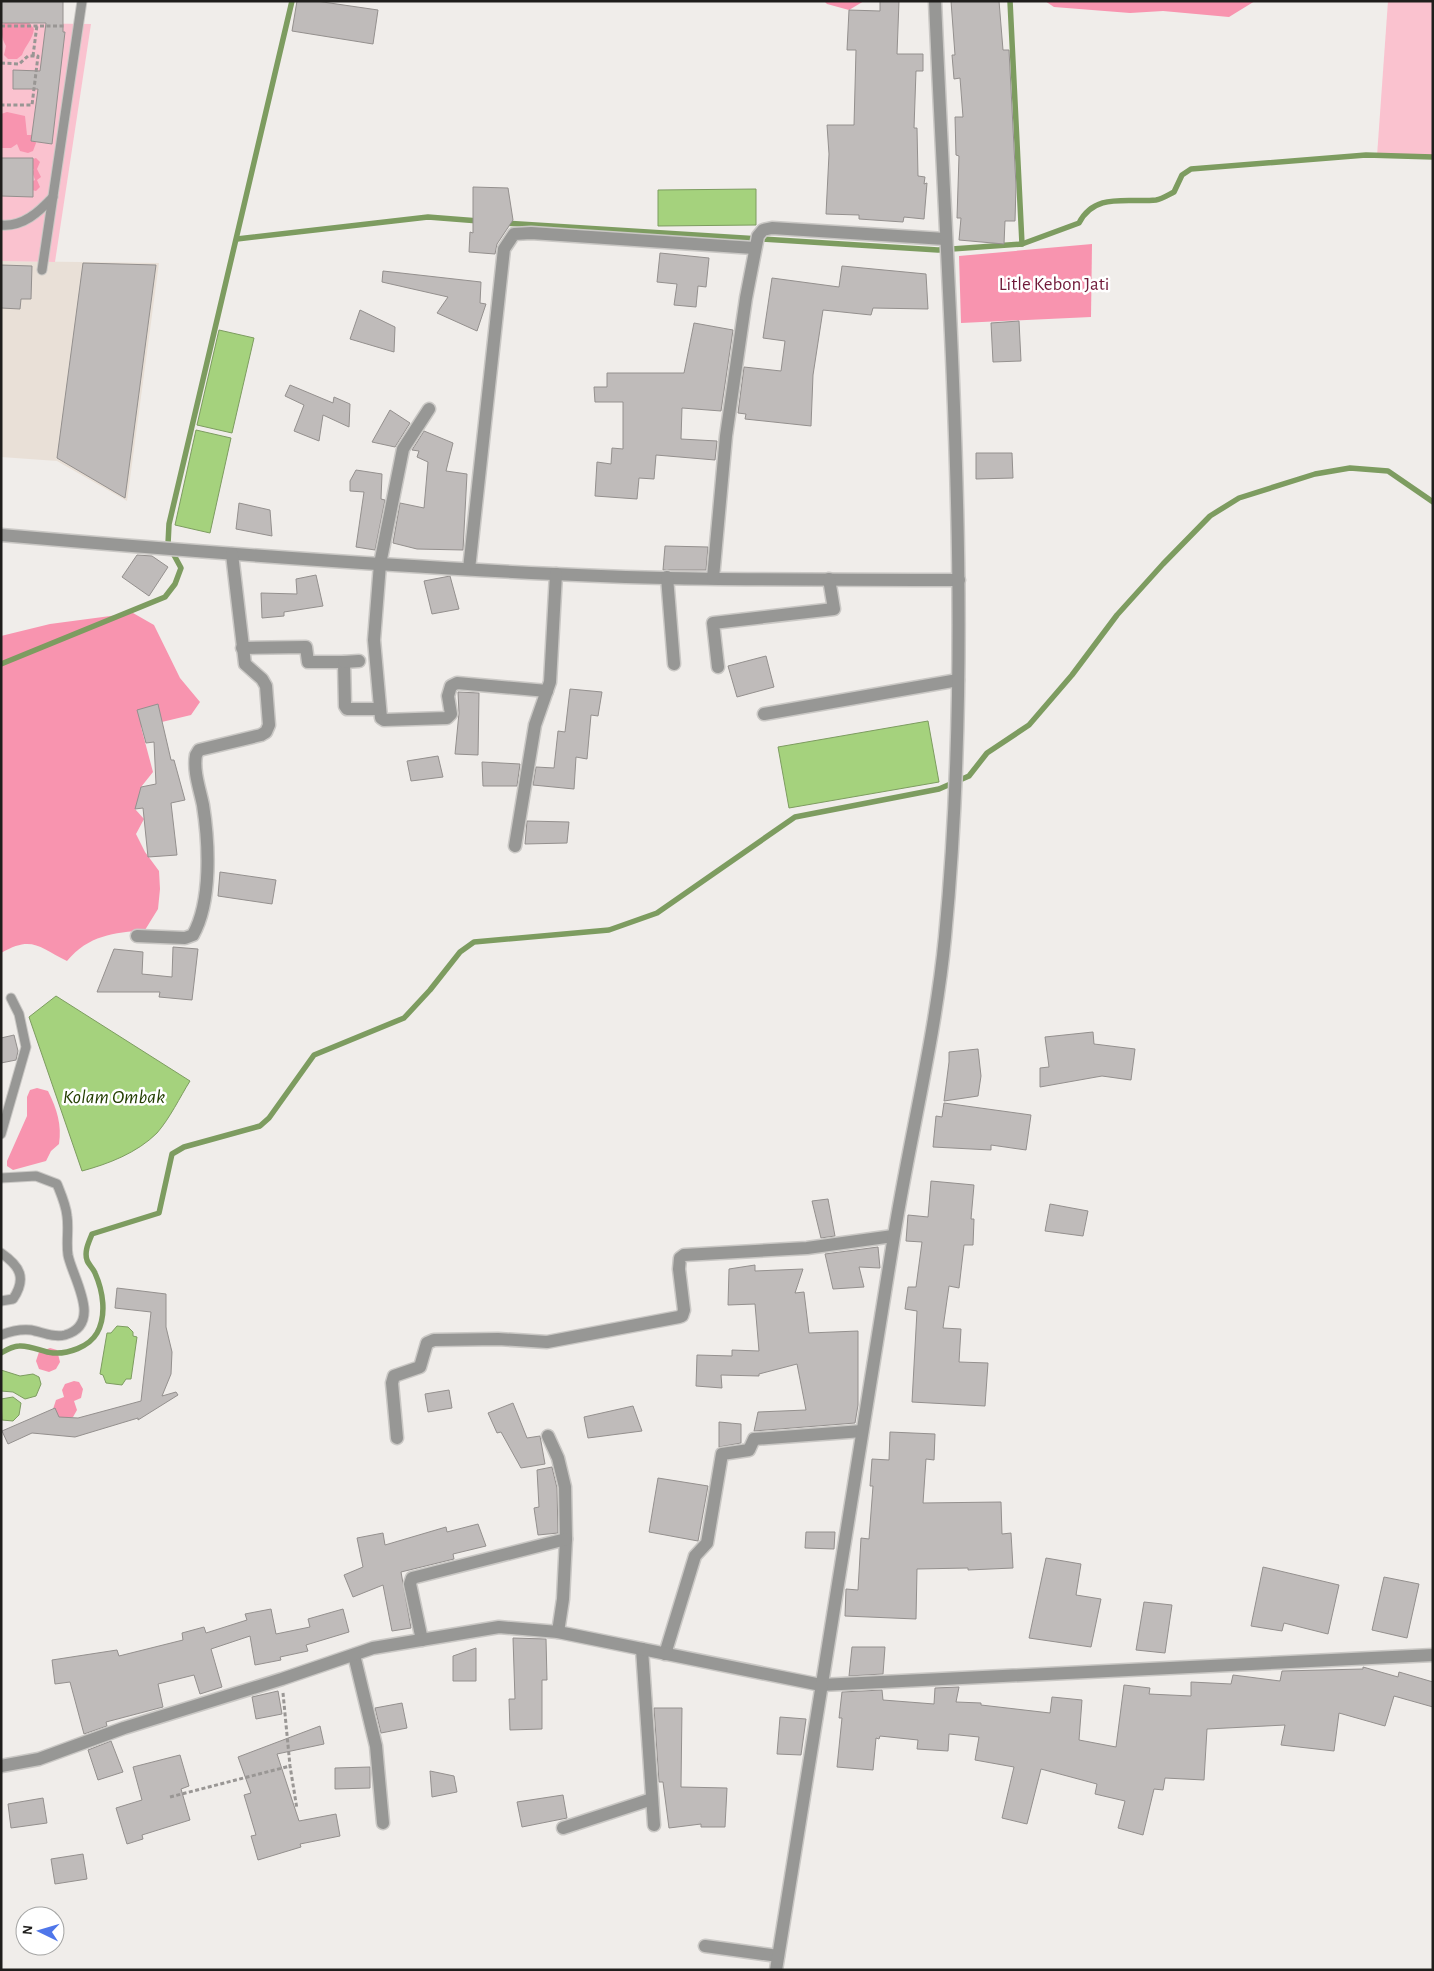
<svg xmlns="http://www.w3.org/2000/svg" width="1434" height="1971" viewBox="0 0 1434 1971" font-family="'Alegreya Sans',sans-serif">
	<rect width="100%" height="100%" fill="#f0edea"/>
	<!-- built -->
	<polygon fill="#e9e0d7" points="1,261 159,263 127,501 57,461 1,457"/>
	<!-- green -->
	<g fill="#fac2cf">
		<polygon points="1388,1 1433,1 1433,157 1377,156"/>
		<polygon points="1,23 91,24 55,262 1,261"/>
	</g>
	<!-- forest -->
	<g fill="#f894af">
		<polygon points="824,1 864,1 849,10 827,4"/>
		<polygon points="1045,1 1255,1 1229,17 1163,11 1130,13 1054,7"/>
		<path d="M4,21H28L34,29C33,39 25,46 22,55L17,59H8L4,55L6,46C1,37 1,32 4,21Z"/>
		<polygon points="7,112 25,116 27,135 32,135 36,143 33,151 28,153 20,151 17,144 11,148 1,148 1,114"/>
		<polygon points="36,158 40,162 37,169 41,177 37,180 40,187 36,191 32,190 31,182 35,180 32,171 34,170 32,168 33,159"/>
		<polygon points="1092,244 1091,317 961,323 959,256"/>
		<path d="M133,613L154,625L180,678L200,702L191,715L141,727L153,772L141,787L152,799L135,809L144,819L136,834L145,852L159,871L160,889L158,909L145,930C113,933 89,935 67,961C39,947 32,935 1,953V636L50,624Z"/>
		<path d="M37,1088L48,1091C57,1109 62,1125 59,1144L51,1151L46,1161L13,1170L7,1166V1161L27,1116V1097L30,1090Z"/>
		<polygon points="50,1348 57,1350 60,1362 56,1369 49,1372 39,1369 36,1361 39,1352"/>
		<polygon points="74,1381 79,1382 83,1389 81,1398 74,1401 77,1410 73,1417 66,1420 56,1417 53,1409 56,1400 64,1397 62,1390 65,1384"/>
	</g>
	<!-- water -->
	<g fill="#a5d27d" stroke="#7d9c60">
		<polygon points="756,189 756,225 658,226 658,190"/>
		<polygon points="219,330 254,338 232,433 197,425"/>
		<polygon points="196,430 231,438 210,533 175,525"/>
		<polygon points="928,721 939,782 789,808 778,747"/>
		<path d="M56,996L190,1081C180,1097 170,1118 157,1133C137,1153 108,1164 82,1171L29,1017Z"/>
		<polygon points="117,1326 128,1327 133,1332 133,1336 137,1337 131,1379 126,1379 122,1385 106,1383 103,1375 100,1374 107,1333 111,1333"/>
		<polygon points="1,1370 20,1376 33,1374 39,1377 41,1384 36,1396 25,1399 13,1392 1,1391"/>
		<polygon points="13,1397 21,1403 19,1415 13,1421 2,1420 1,1399"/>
	</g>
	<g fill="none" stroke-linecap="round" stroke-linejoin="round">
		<!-- stream -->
		<g stroke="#7d9c60" stroke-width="5.5">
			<polyline points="1010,1 1022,244"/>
			<path d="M505,223L938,250L1022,244L1079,223C1095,192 1127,203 1156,200C1162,199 1168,195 1174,192L1182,175L1191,169L1366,155L1433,157"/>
			<polyline points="237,239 428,217 479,221"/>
			<polyline points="1,664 165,597 175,584 181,568 168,544 169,524 292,1"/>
			<path d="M1,1353C6,1350 13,1346 19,1346C31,1345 42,1352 53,1353C68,1354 89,1347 97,1333C107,1315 103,1291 95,1273C93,1268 88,1264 87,1260C84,1251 89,1242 92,1234L159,1213L172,1154L184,1147L260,1126L269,1118L314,1055L404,1018L430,990L460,952L474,942L609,930L657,913L795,817L939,789L969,776L987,753L1029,725L1072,675L1117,615L1163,564L1210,516L1239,498L1315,474L1350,468L1388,471L1433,502"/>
		</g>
	</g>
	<!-- building -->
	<g fill="#bfbbba" stroke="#94908e">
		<polygon points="1,1 63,1 63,32 65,32 52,144 31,141 38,89 13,89 13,70 40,71 46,23 1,23"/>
		<polygon points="297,1 316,1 378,10 373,44 292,31"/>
		<polygon points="880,1 899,1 897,54 923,54 923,71 916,71 914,128 917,128 918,176 925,177 924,184 927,183 924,219 904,217 903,222 859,219 859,215 826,214 829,154 827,125 854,125 856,50 847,50 849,10 880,11"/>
		<polygon points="951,1 999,1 1003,50 1009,50 1016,186 1015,221 1005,221 1004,244 959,240 961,218 957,218 959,156 956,155 955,117 963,117 960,78 954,79 952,55 955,55"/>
		<polygon points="1,158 33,158 33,197 1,196"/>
		<polygon points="473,187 508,188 513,220 497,244 495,254 469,252 470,232 473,233"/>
		<polygon points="660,253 709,258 706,287 698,286 696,307 674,305 677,284 657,282"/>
		<polygon points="83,263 156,265 125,498 57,458"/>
		<polygon points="1,265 32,266 31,299 21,299 20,309 1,308"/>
		<polygon points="842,266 926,274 928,309 873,308 871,315 823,310 813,375 811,426 745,419 746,414 738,413 744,367 781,371 785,341 763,338 772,278 839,287"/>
		<polygon points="383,271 481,282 480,303 486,304 477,331 437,313 448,297 382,282"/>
		<polygon points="360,310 395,327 394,352 350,339"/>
		<polygon points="1019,321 1021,361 993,362 991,323"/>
		<polygon points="694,323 733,330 721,411 682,408 681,439 717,441 715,460 656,455 654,479 639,478 637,499 595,496 597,462 611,464 612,448 623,449 623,402 595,402 594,387 607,387 607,373 684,373"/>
		<polygon points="290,385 333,403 334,397 350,404 349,427 323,415 319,441 294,431 304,405 285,396"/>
		<polygon points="390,410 410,423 395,447 372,442"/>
		<polygon points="424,431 453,443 446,471 467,474 463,550 417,549 393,543 400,503 424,508 428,462 417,457 419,451 412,450"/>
		<polygon points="976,453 1012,453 1013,478 976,479"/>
		<polygon points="356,470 382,474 381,499 385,500 375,550 356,547 364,492 350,491 350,481"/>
		<polygon points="239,503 270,510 272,536 236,529"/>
		<polygon points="665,546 708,547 706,570 663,570"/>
		<polygon points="137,555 152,556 168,567 149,596 122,577"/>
		<polygon points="316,575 323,606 284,612 284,616 262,618 261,593 297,594 296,579"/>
		<polygon points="450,576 459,609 432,614 424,581"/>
		<polygon points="766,656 774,687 737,697 728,666"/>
		<polygon points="570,689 602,692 598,716 591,715 587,759 576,757 574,789 533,785 536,767 554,768 558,731 565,732"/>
		<polygon points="458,692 479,693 478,755 455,754 459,713"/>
		<polygon points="158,704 171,760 174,760 185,800 171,803 177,855 148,857 143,808 135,809 141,787 156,784 154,742 146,743 137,710"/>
		<polygon points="438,756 443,777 411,781 407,761"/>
		<polygon points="482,762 520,764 517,786 483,786"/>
		<polygon points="527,821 569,822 567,843 525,844"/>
		<polygon points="220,872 276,880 272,904 218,896"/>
		<polygon points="173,947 198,949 192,1000 159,997 160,992 97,992 114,949 143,952 142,974 172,977"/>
		<polygon points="1093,1032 1094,1044 1135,1049 1131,1080 1102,1076 1040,1087 1040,1068 1049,1067 1045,1037"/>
		<polygon points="14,1035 18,1051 16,1060 1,1063 1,1038"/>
		<polygon points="978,1049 981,1076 978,1096 944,1101 949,1062 949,1052"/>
		<polygon points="944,1103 1031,1115 1026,1150 991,1145 991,1150 933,1147 936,1116 942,1117"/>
		<polygon points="931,1181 974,1185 971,1219 974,1219 973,1245 964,1245 959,1288 949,1286 943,1328 961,1329 959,1362 988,1363 985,1406 912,1402 917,1311 905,1309 908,1287 916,1287 922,1242 906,1241 908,1215 928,1217"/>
		<polygon points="828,1199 835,1236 821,1238 812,1201"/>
		<polygon points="1050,1204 1088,1211 1083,1236 1045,1231"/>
		<polygon points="878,1247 880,1268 859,1267 864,1287 833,1289 825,1254"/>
		<polygon points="755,1265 755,1271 803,1269 795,1293 804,1292 809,1333 858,1331 858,1405 855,1423 754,1431 758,1412 806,1410 797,1364 759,1374 759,1376 721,1375 722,1388 696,1386 697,1355 732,1356 732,1350 759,1351 755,1304 728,1305 729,1269"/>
		<polygon points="117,1288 166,1294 166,1327 172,1352 171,1374 162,1396 176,1392 178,1395 138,1420 138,1418 75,1437 32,1433 8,1444 2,1431 55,1408 59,1417 78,1418 141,1401 151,1312 115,1308"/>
		<polygon points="449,1390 452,1408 428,1412 425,1394"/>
		<polygon points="513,1403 527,1438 540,1436 545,1464 521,1468 501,1432 497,1433 488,1413"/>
		<polygon points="633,1406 642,1431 588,1438 584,1417"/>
		<polygon points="719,1422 741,1424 741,1443 719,1447"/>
		<polygon points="890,1432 935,1434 934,1460 926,1459 923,1503 1001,1502 1002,1534 1011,1533 1013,1568 968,1570 968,1568 917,1569 916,1619 845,1616 846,1589 858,1590 861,1538 869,1539 873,1486 870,1486 872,1459 889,1460"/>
		<polygon points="552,1467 557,1488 558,1533 538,1535 534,1508 539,1507 537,1470"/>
		<polygon points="658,1478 708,1486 698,1541 649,1532"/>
		<polygon points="478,1524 486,1546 453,1554 454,1559 401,1572 411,1628 392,1631 383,1585 353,1597 344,1575 363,1567 357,1538 383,1533 385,1545 446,1527 447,1532"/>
		<polygon points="806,1532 835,1532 834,1549 805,1548"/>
		<polygon points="1046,1558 1081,1564 1076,1595 1101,1599 1091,1647 1029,1638"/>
		<polygon points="1263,1567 1339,1585 1328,1634 1284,1623 1282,1631 1251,1626"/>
		<polygon points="1384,1577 1419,1584 1407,1638 1372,1630"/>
		<polygon points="1144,1602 1172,1605 1165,1653 1136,1650"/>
		<polygon points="271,1609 276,1634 310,1627 308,1619 343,1609 349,1632 306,1645 308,1651 280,1657 281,1660 255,1665 250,1636 211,1649 222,1687 200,1694 194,1675 158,1684 163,1707 106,1722 107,1726 84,1734 70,1682 55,1684 52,1660 117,1650 119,1656 183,1640 182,1633 204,1627 206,1633 247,1620 245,1614"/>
		<polygon points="513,1638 546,1639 547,1680 542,1680 542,1729 510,1730 509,1699 515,1699"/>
		<polygon points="852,1647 885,1647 883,1674 849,1676"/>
		<polygon points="476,1648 476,1681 453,1681 453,1656"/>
		<polygon points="1363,1667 1398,1677 1399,1672 1433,1682 1433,1707 1394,1696 1385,1726 1339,1713 1334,1751 1281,1745 1285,1725 1207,1729 1204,1780 1165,1778 1163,1790 1154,1789 1143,1835 1118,1828 1125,1801 1095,1794 1097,1784 1041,1769 1027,1824 1002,1818 1014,1767 975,1760 979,1737 949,1734 948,1751 917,1749 918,1740 880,1736 879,1739 876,1738 873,1770 837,1767 842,1718 839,1718 842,1692 882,1690 883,1700 934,1704 935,1688 959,1687 956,1702 981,1703 981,1705 1050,1713 1052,1697 1082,1700 1079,1740 1116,1747 1124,1685 1150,1688 1149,1694 1191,1696 1191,1682 1231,1684 1233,1675 1280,1681 1282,1671 1363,1669"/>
		<polygon points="278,1691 282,1714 256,1719 252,1697"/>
		<polygon points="402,1703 407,1728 381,1733 375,1708"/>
		<polygon points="654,1708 682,1708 681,1787 727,1788 725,1827 701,1827 701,1824 669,1828 663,1782 659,1782"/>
		<polygon points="780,1717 806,1719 801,1755 777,1754"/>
		<polygon points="320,1726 324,1744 277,1754 299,1821 336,1814 340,1836 300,1844 301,1847 258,1860 251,1836 256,1835 244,1795 251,1793 238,1757"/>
		<polygon points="111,1741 123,1772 98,1780 88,1750"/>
		<polygon points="180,1755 189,1786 181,1789 190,1820 142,1835 143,1839 127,1844 116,1808 142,1800 133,1767"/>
		<polygon points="370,1767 370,1788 335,1789 335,1768"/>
		<polygon points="430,1771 454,1776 457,1792 432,1797"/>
		<polygon points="563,1795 567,1818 522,1827 517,1802"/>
		<polygon points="43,1798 47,1823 11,1828 8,1804"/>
		<polygon points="83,1854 87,1879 55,1884 51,1859"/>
	</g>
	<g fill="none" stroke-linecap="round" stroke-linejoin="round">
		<!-- lane casing -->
		<g stroke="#cac8c5" stroke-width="11">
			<g id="lane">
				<path d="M1,225C23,227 39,212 53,197"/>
				<polyline points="42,270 82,1"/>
				<polyline points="1,1134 26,1047 19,1014 11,998"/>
				<path d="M1,1178L36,1176L57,1184C61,1194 66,1205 67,1216C69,1229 66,1242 68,1255C72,1277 104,1324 65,1335C53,1338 42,1332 31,1330C21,1329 11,1331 1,1335"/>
				<path d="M1,1253C20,1266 27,1278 13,1299L1,1301"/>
			</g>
		</g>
		<!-- street casing -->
		<g stroke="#cac8c5" stroke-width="15">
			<g id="street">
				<polyline points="429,409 403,449 380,564 374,640 381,718 384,720 447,718 451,714 448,696 451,686 457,683 547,691"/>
				<path d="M1,535C185,551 370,565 554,574C689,581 824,579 959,580"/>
				<polyline points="469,569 504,249 514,234 531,233 754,248"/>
				<polyline points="667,577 674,664"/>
				<polyline points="713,578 726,436 746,298 758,236 763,230 772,228 945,239"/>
				<polyline points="242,648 306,647 308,662 344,662 345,706 347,709 379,709"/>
				<polyline points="344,662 359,661"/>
				<polyline points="718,667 713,623 834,609 829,579"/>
				<polyline points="764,714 958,680"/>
				<polyline points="515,846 535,725 550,682 556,574"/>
				<path d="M137,936L185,938L193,935C212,901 209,843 203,805C200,790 193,771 196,755L199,750L261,735L266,732L269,725L266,686L262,679L245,664L232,554"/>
				<polyline points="548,1436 558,1458 565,1487 566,1539 563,1599 558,1632"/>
				<polyline points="397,1438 392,1383 394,1376 420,1367 427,1343 434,1340 498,1339 547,1342 679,1317 682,1316 684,1310 679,1269 680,1258 684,1255 807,1248 893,1236"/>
				<polyline points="422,1640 410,1584 412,1578 566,1539"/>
				<polyline points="642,1649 654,1825"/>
				<polyline points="665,1654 695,1556 707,1543 722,1454 749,1450 754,1439 862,1431"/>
				<polyline points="354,1655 376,1746 383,1823"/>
				<polyline points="1,1766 39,1759 124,1728 282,1679 373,1648 499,1627 558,1632 821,1685 1433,1655"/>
				<polyline points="563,1828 652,1799"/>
				<polyline points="705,1946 778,1956"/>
				<path d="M776,1970C814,1727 852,1484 893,1242C909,1140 935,1040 945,937C975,626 948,313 935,1"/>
			</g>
		</g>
		<!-- path -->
		<g stroke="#999694" stroke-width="3" stroke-dasharray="4 2.5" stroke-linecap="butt">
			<polyline points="1,26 65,26"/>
			<polyline points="33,56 37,25"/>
			<polyline points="1,63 19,64 28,56 38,56 32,105 1,105"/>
			<polyline points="283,1693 290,1766 297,1809"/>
			<polyline points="170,1797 290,1766"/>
		</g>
		<!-- lane -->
		<use href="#lane" stroke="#979795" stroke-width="9"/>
		<!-- street -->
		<use href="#street" stroke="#979795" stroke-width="12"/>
	</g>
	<g text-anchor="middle" stroke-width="5" stroke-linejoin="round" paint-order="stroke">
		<!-- park labels -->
		<g font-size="19" fill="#701a39" stroke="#fff">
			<text x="1054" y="290">Litle Kebon Jati</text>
		</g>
		<!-- water labels -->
		<g font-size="20" font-style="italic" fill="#233e00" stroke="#fff">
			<text x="114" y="1103">Kolam Ombak</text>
		</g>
	</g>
	<!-- border -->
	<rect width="1434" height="1971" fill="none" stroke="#1f1e1c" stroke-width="5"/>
	<!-- north arrow -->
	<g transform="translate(40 1931) rotate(275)"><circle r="24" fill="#ffffff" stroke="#a5a5a4"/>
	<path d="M0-4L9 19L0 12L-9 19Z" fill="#4f76ea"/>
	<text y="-8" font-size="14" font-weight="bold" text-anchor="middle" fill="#1f1e1c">N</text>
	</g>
</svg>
